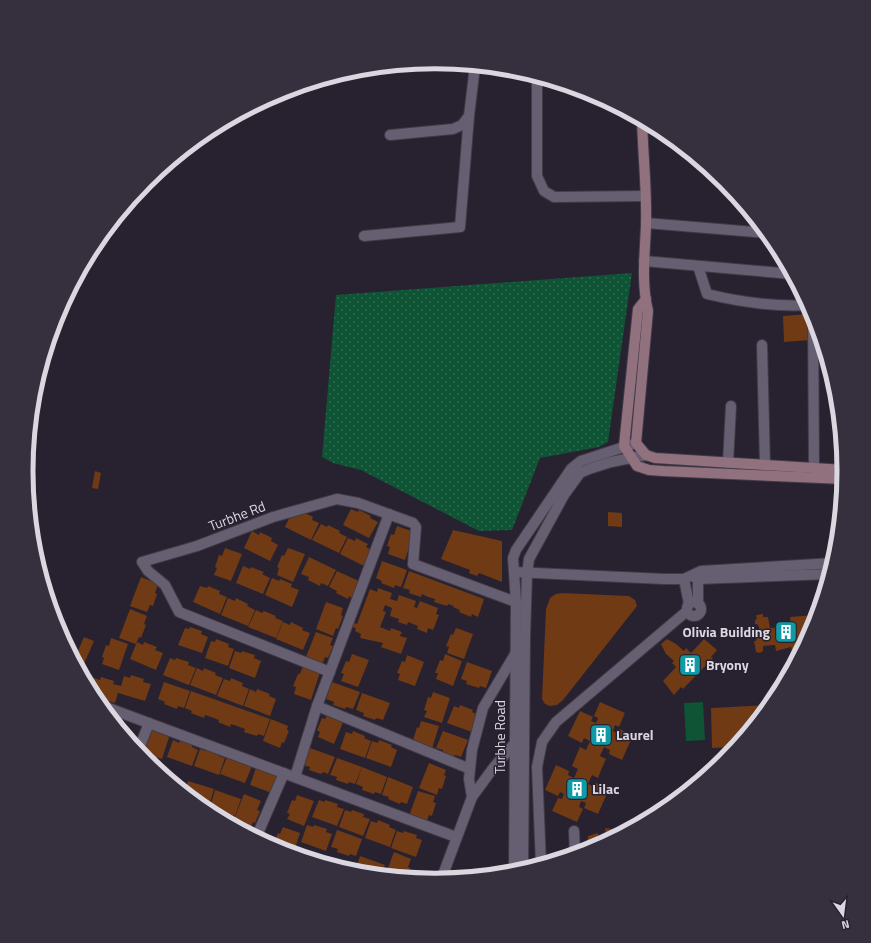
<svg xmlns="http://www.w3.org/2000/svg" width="871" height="943" viewBox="0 0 871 943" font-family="'Titillium Web',sans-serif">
	<defs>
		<pattern id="grass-dots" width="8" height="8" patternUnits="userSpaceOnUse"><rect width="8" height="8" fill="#0e5435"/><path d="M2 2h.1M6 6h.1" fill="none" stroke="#306c52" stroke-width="1.8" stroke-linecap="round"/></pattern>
	</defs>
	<rect width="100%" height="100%" fill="#282130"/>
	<!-- grass -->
	<polygon fill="url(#grass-dots)" points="632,273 608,442 599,447 540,458 512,530 479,531 361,470 333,463 322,457 336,295"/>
	<!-- pitch -->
	<polygon fill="#0e5435" points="703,702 705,740 686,741 684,703"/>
	<!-- building -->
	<g fill="#6f3a14">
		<polygon points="810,314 811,340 784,342 783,316"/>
		<polygon points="95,471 101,473 98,489 92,488"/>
		<polygon points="351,509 358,512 359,510 371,516 370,518 378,522 369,538 343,525"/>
		<polygon points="293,510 301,511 313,517 312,520 319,523 311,540 285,527"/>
		<polygon points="608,512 622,513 622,527 608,526"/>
		<polygon points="321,524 327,527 328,525 340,531 339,533 347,537 339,553 312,540"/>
		<polygon points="397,526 414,532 405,560 388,554 390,547 387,546 391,534 394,535"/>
		<polygon points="453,530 502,541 502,582 479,573 477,576 469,573 470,570 441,559"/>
		<polygon points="252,531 259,535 260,532 272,538 271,541 278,545 270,561 244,548"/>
		<polygon points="348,538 355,541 356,538 368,544 366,547 374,551 366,567 340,554"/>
		<polygon points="225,548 242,554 231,581 214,575 217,568 215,567 219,555 222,556"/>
		<polygon points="288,548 305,554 293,582 277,575 279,568 277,567 282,555 284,556"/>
		<polygon points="309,557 336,570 328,586 321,583 320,586 308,580 309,577 301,574"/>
		<polygon points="382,561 407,570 401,587 395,585 394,588 381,583 382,581 376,578"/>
		<polygon points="243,566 250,569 251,567 264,572 262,574 270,578 263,594 236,583"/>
		<polygon points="337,571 361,582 354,600 349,596 348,599 336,593 337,591 329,587"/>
		<polygon points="409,571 484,599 478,617 472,614 471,617 459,612 460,610 453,607 454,606 448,604 447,606 434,602 435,599 428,597 430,592 428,597 422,594 421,597 409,593 410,590 403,588"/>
		<polygon points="141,577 158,584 155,593 157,594 153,606 150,605 147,612 130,606"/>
		<polygon points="272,578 279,581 280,579 292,584 291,587 299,590 292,607 265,595"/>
		<polygon points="200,586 207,588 208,586 220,591 219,594 227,597 220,614 193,602"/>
		<polygon points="378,588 392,593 390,599 397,601 399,595 416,601 414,607 417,608 420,601 438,608 436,614 439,615 433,630 428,628 427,633 417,629 418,626 408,622 407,625 398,622 399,619 390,616 392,608 385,605 383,611 386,612 380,627 390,631 391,628 402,632 400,636 407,638 401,654 381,647 383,643 360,638 361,634 355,631 356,628 352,627 354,623 357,624 370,589 377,592"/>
		<polygon points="562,593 629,596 635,600 637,606 563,700 557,705 550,706 545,704 542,699 546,609 550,598 556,594"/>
		<polygon points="228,598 235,601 236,598 248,604 247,606 255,610 248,626 221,615"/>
		<polygon points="326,602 343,608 341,615 343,616 338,629 336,628 333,636 316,629"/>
		<polygon points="130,609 147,616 144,624 146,625 141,638 139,637 136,644 119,638"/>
		<polygon points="256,610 262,613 264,611 276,616 275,618 283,621 276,638 248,627"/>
		<polygon points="763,614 763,617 768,617 770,628 791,626 790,617 815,615 815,619 817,619 805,645 797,645 798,650 792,651 791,647 776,651 775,645 763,646 763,651 760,653 756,652 754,641 756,641 757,635 762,636 762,634 759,634 759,627 757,624 755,624 755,620 757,619 756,615"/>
		<polygon points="283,622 290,625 291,622 303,628 302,630 310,633 303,650 276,639"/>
		<polygon points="190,627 202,631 201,634 208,637 202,653 178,645 185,628 189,629"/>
		<polygon points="456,628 473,634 464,659 447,653 449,647 446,646 451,634 453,635"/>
		<polygon points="316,632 333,638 330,645 333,646 328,658 325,657 322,665 305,659"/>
		<polygon points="84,637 94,641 83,666 76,663 74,660"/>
		<polygon points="111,638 128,644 119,670 102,664 104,658 102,657 106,645 109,646"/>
		<polygon points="216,639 229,644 228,647 234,649 228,666 205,658 211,641 215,642"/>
		<polygon points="667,639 676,644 684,651 686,648 691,653 704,639 717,650 711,657 713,658 683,689 681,687 674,695 663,681 676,667 672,663 674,661 666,654 661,644"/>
		<polygon points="137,642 143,645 144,642 157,647 155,650 163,653 156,670 130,659"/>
		<polygon points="235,651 241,653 242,651 255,655 254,658 261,661 255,678 229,668"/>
		<polygon points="352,654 369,660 358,687 341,681 344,674 341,673 346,661 349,662"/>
		<polygon points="445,654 462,661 453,686 436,679 438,673 435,673 440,660 443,661"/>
		<polygon points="407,655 424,662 415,686 398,680 400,674 397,673 402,661 405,662"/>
		<polygon points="170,658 175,660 176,658 189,662 188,665 196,668 189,685 163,675"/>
		<polygon points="467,662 492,671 486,688 480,686 479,688 466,684 467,681 461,679"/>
		<polygon points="787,665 794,665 788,677"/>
		<polygon points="303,666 320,672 311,700 294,694 296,687 293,686 298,674 300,674"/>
		<polygon points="197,668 203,671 204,668 216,673 215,675 223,678 216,695 190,685"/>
		<polygon points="131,675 144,679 143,682 151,684 145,701 118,693 115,703 94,697 90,690 94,678 100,680 101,677 114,681 113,684 121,686 124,676 130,678"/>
		<polygon points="231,678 243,683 242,686 249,689 243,706 217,696 224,679 230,681"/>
		<polygon points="164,682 190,691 184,708 178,706 177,709 164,704 165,702 158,699"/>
		<polygon points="332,682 360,692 353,709 346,707 345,709 333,705 334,702 326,699"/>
		<polygon points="250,689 256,692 257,689 270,694 269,696 276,699 270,716 244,706"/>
		<polygon points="191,691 270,719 264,736 258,734 257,736 244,732 245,729 237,726 231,724 230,727 218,722 219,720 211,717 205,715 204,718 191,713 192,711 185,708"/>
		<polygon points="433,692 450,698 442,723 424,717 427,711 424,710 428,697 431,698"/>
		<polygon points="362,693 390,703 383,720 376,718 375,720 363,716 364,713 356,710"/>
		<polygon points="600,702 625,713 619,727 615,725 613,731 618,733 619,729 633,735 622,760 609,754 610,750 604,747 600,756 606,759 602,768 598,778 592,775 588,784 594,787 596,783 609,789 598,814 584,808 586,803 581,801 579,807 583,809 577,822 552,811 558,798 562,799 564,794 560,792 558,796 545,790 556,765 569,771 568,775 574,778 578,769 572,766 580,747 586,750 590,741 584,738 582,743 568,736 580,711 593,717 591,721 596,723 598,718 594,716"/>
		<polygon points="460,705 473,710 472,712 478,715 472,732 447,723 454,706 459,708"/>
		<polygon points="771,705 734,750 734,747 712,748 711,708"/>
		<polygon points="328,713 344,720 334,744 318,737 320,732 317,730 322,718 325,719"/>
		<polygon points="271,719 288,726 287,730 289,731 284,743 282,742 280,748 263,741"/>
		<polygon points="421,721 439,726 431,752 414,747 415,741 413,740 417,727 419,728"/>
		<polygon points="119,728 134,733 133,745 131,743"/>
		<polygon points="153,729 170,734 162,759 145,754 147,748 144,747 148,735 150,735"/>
		<polygon points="353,731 365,736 364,738 371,741 365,758 340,749 346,732 352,734"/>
		<polygon points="443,731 468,740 461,757 455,755 454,757 442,753 443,750 436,748"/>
		<polygon points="173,740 179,743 180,740 192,744 192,747 198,750 192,766 167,757"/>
		<polygon points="379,740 392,745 391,747 397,750 391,767 366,758 372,741 378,743"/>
		<polygon points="310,748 335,757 328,774 323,772 321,774 309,770 310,767 303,765"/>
		<polygon points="200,749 206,751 207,749 219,753 219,756 225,758 219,775 194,766"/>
		<polygon points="144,755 161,761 158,771 146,761 143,758"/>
		<polygon points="227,757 252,766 245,783 220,774"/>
		<polygon points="337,758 362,767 355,784 349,782 348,784 336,780 337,777 330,775"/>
		<polygon points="429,763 446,770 444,775 446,776 442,789 439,788 437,795 419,788"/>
		<polygon points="362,767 387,777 381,794 375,792 374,794 362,790 363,787 356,784"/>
		<polygon points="256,768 281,777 275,794 250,785"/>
		<polygon points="388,777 413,787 407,804 401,802 400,804 388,799 389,797 382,795"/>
		<polygon points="188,781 214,789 209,806 203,805 202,807 185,793"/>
		<polygon points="215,790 241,799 235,816 229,814 228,817 215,812 216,810 210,807"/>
		<polygon points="418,791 435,796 433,802 436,803 432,816 429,815 427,821 409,816"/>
		<polygon points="244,794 261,801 257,810 260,811 255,823 253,822 250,829 233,822"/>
		<polygon points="297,795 314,801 304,826 287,819 290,814 287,813 292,800 295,801"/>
		<polygon points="319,800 325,802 325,800 338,804 337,807 344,809 337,826 312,817"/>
		<polygon points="345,810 351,812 352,810 364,814 363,817 370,819 363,836 339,827"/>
		<polygon points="378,820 390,825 389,827 396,830 390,847 365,838 371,821 377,823"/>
		<polygon points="307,825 313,827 314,825 327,829 326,832 332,834 326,851 301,842"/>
		<polygon points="283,827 300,833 293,854 279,850 273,846 278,833 280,834"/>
		<polygon points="605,828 618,830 618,836 592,850 586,850 588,836 598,833 599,841 603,841 603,836 606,836"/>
		<polygon points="337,830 362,839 356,856 350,854 349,856 337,852 338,849 331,847"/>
		<polygon points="397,831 403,833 404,831 417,835 416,838 422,840 416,857 391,848"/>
		<polygon points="394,852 411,859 408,867 410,868 406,878 385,876"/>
		<polygon points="360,856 385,865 381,876 354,873"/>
	</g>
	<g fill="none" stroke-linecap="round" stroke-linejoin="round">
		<!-- minor casing -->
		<g stroke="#413c48" stroke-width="12">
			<g id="minor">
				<polyline points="537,76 537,176 544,191 554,197 644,196"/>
				<polyline points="390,135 453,129 462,125 469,116 475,66"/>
				<polyline points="646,223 767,233"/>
				<polyline points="364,236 460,227 469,116"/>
				<polyline points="644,261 792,274"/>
				<path d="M698,266L707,294C740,302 774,307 809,305"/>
				<polyline points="813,314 814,468"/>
				<polyline points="762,345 765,465"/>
				<polyline points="728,463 731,406"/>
				<polyline points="514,572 664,579 684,579 701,571 834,563"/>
				<polyline points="692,576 698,579 830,574"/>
				<polyline points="684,579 689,604"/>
				<circle cx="694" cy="609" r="7"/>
				<polyline points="698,604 698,579"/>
				<polyline points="330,672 179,612 165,585 148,571 142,562 197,546 273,517 337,499 358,503 413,523 416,527 413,564 516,602"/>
				<polyline points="100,705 456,837"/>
				<polyline points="317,706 470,769"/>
				<polyline points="138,751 149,723"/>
				<polyline points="295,777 317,706 389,514"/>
				<polyline points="472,797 469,779 472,750 483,708 515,654"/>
				<polyline points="574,831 575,855"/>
				<polyline points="256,838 284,773"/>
				<polyline points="541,865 537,767 542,742 556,722 687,611"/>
				<polyline points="441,880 472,797 494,767 514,744"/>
			</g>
		</g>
		<!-- tertiary casing -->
		<g stroke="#413c48" stroke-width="12">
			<g id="tertiary">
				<polyline points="523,871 525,636 527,574 529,559 564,495 580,473 589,469 611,462 646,455"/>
				<polyline points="514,873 516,602 513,558 516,550 571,469 581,461 636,443"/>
			</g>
		</g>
		<!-- secondary casing -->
		<g stroke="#413c48" stroke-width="12">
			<g id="secondary">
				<path d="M642,120C643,155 647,190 646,225C645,253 641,282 648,311L636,443L646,455L655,458L845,470"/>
				<polyline points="646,299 638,309 624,446 637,466 649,470 663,471 844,479"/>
			</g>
		</g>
		<!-- minor -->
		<use href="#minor" stroke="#665f71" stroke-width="10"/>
		<!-- tertiary -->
		<use href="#tertiary" stroke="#665f71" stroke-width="10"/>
		<!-- secondary -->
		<use href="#secondary" stroke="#92717e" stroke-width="10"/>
	</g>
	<!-- icons -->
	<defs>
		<g id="building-square" transform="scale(1.15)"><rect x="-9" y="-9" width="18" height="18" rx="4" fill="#0f9aa8" stroke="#282130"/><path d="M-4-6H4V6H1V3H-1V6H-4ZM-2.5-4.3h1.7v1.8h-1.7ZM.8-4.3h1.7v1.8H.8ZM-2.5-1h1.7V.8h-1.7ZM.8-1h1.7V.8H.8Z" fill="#fff"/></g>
	</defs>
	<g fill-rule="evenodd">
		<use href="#building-square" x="786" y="632"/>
		<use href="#building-square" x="690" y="665"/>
		<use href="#building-square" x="601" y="735"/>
		<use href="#building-square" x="577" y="789"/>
	</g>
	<g text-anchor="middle" stroke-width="3" stroke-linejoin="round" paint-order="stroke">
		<!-- street labels -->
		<g font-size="14" fill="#dbd7e1" stroke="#282130">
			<text transform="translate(237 516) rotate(-21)" y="5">Turbhe Rd</text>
			<text transform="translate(500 737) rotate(-90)" y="5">Turbhe Road</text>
		</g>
		<!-- poi labels -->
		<g font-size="14" font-weight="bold" fill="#dbd7e1" stroke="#282130" text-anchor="start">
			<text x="770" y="637" text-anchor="end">Olivia Building</text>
			<text x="706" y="670">Bryony</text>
			<text x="616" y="740">Laurel</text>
			<text x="592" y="794">Lilac</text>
		</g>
	</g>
	<!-- crop -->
	<path d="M0 0H871V943H0ZM33 471a402 402 0 1 1 804 0a402 402 0 1 1-804 0Z" fill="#36303e" fill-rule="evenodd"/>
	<path fill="none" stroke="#dbd7e1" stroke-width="5" d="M33 471a402 402 0 1 1 804 0a402 402 0 1 1-804 0Z"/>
	<!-- north arrow -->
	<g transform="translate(843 915) rotate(166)" stroke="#282130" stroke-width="3" paint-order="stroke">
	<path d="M0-3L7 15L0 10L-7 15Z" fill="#dbd7e1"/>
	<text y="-6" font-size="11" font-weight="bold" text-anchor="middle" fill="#dbd7e1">N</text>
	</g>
</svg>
